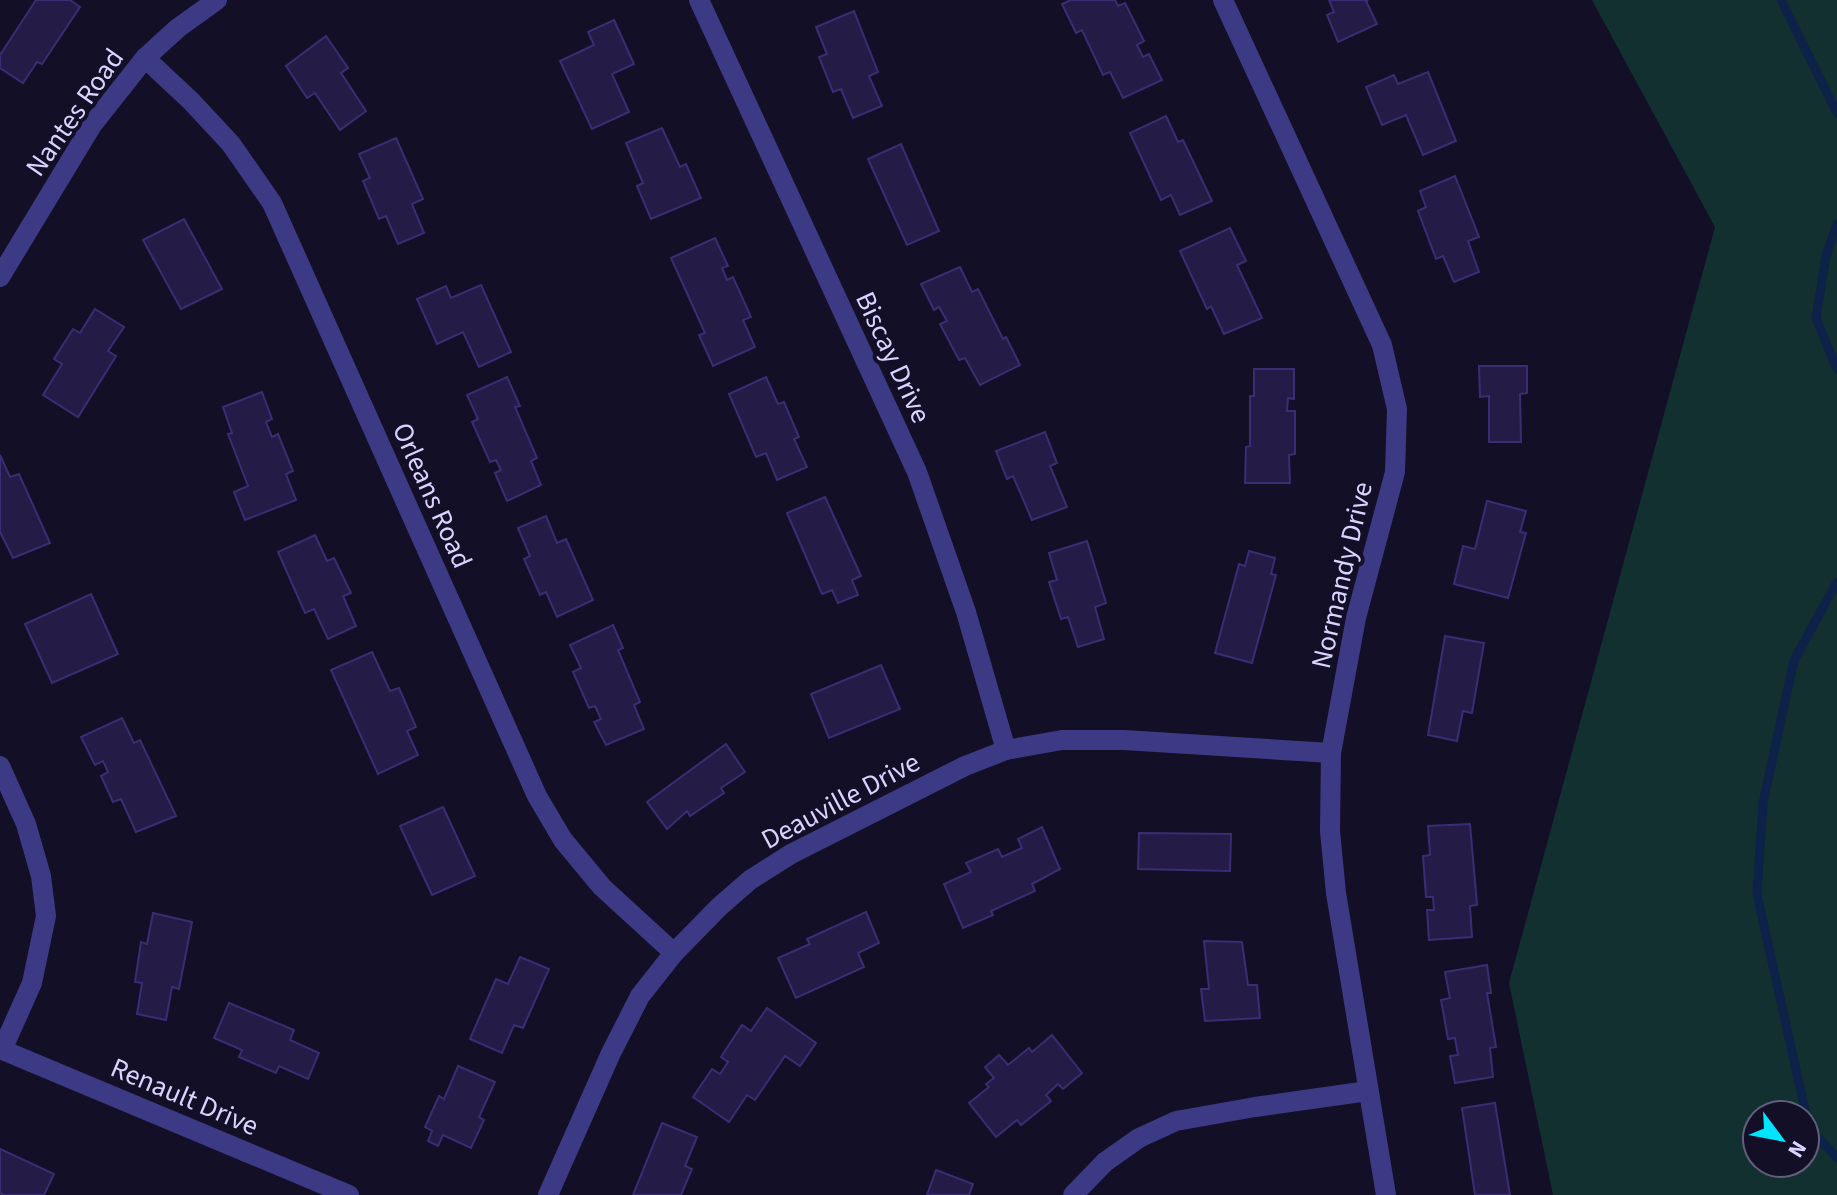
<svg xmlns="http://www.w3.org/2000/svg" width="1837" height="1195" viewBox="0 0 1837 1195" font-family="'Source Sans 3',sans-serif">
	<rect width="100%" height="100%" fill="#130f26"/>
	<!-- green -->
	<path fill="#12302f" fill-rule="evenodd" d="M1592,0H1837V1195H1553L1509,983L1715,227ZM1757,1115H1805V1163H1757Z"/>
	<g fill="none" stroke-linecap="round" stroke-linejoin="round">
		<!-- stream -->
		<g stroke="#0c2248" stroke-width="9">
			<polyline points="1781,0 1837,113"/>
			<polyline points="1837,224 1826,256 1816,318 1837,369"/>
			<polyline points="1837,582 1794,660 1763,803 1757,894 1809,1128 1837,1158"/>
		</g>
	</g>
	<!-- building -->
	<g fill="#241b47" stroke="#3b2d73" stroke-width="2">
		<polygon points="36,0 70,0 80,7 42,64 37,62 23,83 0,68 0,55"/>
		<polygon points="1071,0 1115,0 1118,6 1125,3 1144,41 1137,45 1143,57 1149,54 1162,80 1123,98 1110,72 1103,75 1082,30 1076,33 1062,4"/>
		<polygon points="1329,0 1368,0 1366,1 1377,24 1338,42 1327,15 1334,12"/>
		<polygon points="854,11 878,72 869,76 882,106 853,118 841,89 833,92 819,57 827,54 816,27"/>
		<polygon points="614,20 634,64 612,74 629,112 592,129 560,61 594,45 588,32"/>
		<polygon points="326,36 348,68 341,73 366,111 340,130 315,93 307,98 286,66"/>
		<polygon points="1428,72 1456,141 1423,155 1406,115 1382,125 1366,87 1394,75 1398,84"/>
		<polygon points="1166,116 1178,142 1183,140 1212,201 1180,215 1171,195 1161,200 1130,133"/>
		<polygon points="662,128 680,167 686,164 701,198 651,219 637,186 643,183 626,143"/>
		<polygon points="396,138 423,199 412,204 424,233 398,244 386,216 379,219 363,181 370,178 359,154"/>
		<polygon points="901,144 939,231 907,245 868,159"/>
		<polygon points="1455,176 1479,237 1468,241 1479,272 1454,282 1443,256 1436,259 1418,211 1426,207 1420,191"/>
		<polygon points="184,219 222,289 181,309 143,240"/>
		<polygon points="1230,228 1246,261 1237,265 1262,318 1224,334 1211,306 1207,309 1180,251"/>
		<polygon points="715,238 728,266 722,268 727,280 733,277 751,317 743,320 755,347 713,366 699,335 705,333 671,258"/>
		<polygon points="960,267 972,292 978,289 1003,339 1006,337 1020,365 980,385 965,358 959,360 940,324 947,321 939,307 934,310 921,284"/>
		<polygon points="481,285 511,352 479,367 463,332 437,344 417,299 446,286 451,298"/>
		<polygon points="95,309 124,327 108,351 116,356 78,417 43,395 62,364 54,359 73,329 80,333"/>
		<polygon points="1479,366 1527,366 1527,393 1520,394 1521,442 1489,442 1489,396 1480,397"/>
		<polygon points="1254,369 1294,369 1294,399 1288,398 1287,411 1295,411 1295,454 1289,455 1290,483 1245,483 1246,447 1250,446 1250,396 1254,396"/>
		<polygon points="507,377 520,406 515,407 537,458 531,461 541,485 507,501 495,473 501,470 496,460 490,462 472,422 478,419 467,395"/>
		<polygon points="766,377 778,404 784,402 799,437 794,439 807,467 777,480 766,453 756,457 729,394"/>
		<polygon points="262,392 272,419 266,422 272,437 278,434 293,471 286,474 296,500 245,520 234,492 248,486 228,434 232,433 223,407"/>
		<polygon points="1045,432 1057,463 1050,466 1067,507 1032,520 1013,476 1007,479 996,451"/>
		<polygon points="0,455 10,477 19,474 50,543 13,558 0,532"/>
		<polygon points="825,497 861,576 852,580 858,595 838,603 832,590 822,594 787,513"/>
		<polygon points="1487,501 1526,511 1520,532 1526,533 1508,598 1454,584 1463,546 1475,549"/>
		<polygon points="546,516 557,543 566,539 593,600 557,617 546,592 540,595 524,559 530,556 518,528"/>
		<polygon points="315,535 327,561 334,558 351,593 343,596 356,626 328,639 314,609 305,613 278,552"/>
		<polygon points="1087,541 1106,603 1095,607 1104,639 1078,647 1068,617 1061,619 1049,582 1057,580 1049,553"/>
		<polygon points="1249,551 1275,558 1271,574 1276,575 1252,663 1215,653 1239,564 1245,566"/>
		<polygon points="91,594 118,654 52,683 25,624"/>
		<polygon points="613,625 623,648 618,650 640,702 634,705 644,729 606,745 594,722 601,719 595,706 589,708 573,672 581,668 570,645"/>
		<polygon points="1445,636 1484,643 1472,713 1463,711 1457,741 1428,735"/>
		<polygon points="372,652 390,691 399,688 416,727 407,731 418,755 378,774 331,670"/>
		<polygon points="881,665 900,709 829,738 811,694"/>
		<polygon points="122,718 134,743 140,740 176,816 136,832 121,799 113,802 101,776 108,772 103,761 95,765 81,737"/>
		<polygon points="726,744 745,772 721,788 724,793 690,816 687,811 667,829 647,802"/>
		<polygon points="443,807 475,876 432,895 400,826"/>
		<polygon points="1470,824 1477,905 1470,906 1472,937 1429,940 1427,910 1434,910 1433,897 1426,897 1423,856 1430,855 1428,826"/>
		<polygon points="1042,827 1060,869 1032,884 1035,891 991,911 993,915 963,928 944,884 971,872 966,863 998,849 1002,857 1022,848 1018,839"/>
		<polygon points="1139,833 1231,834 1230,871 1138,869"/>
		<polygon points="866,912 879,943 858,953 864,967 796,998 778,958 810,944 807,939"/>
		<polygon points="153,913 192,922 179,989 172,987 166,1020 137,1014 142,983 135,982 141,942 147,944"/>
		<polygon points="1204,941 1242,942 1248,985 1257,985 1260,1018 1205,1021 1201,989 1209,989"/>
		<polygon points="520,957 549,969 523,1028 514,1025 502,1053 470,1039 496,979 508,984"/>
		<polygon points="1487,965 1491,993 1487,993 1496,1047 1490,1048 1493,1077 1455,1083 1450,1056 1458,1055 1455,1038 1448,1039 1441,1000 1450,998 1445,972"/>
		<polygon points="229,1003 294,1030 290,1040 319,1053 308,1079 279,1066 276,1073 239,1057 242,1050 214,1038"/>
		<polygon points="767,1008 816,1043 800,1066 785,1056 755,1100 747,1095 729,1122 693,1097 712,1069 720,1074 728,1062 721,1057 742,1025 751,1031"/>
		<polygon points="1052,1035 1082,1073 1063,1089 1058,1084 1046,1095 1051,1101 1021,1125 1017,1120 996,1137 969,1103 989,1087 986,1084 994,1078 985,1067 999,1055 1008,1065 1029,1048 1032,1052"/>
		<polygon points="458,1066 495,1082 479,1117 484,1120 471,1148 443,1135 438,1146 428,1141 432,1131 425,1127 439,1096 444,1099"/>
		<polygon points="1495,1103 1510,1195 1475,1195 1462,1108"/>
		<polygon points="662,1123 697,1137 685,1166 692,1169 681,1195 633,1195"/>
		<polygon points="0,1149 54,1174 44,1195 4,1195 0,1193"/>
		<polygon points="936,1170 973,1184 969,1195 927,1195"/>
	</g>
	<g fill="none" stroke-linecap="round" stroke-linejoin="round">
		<!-- street -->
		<g stroke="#3d3a85" stroke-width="20">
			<polyline points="699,0 917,472 966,612 1006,750"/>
			<polyline points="1223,0 1382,345 1397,409 1395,472 1356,618 1331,753 1330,831 1336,893 1386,1195"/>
			<polyline points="145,58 191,101 231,144 272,203 537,796 563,840 602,887 674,953"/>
			<polyline points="0,277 92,125 145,58 178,28 217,0"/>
			<polyline points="0,766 26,824 41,876 46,916 32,983 2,1050"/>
			<polyline points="0,1049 349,1195"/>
			<polyline points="548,1195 611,1053 640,996 674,953 719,907 750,880 791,854 965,766 1006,750 1062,740 1124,740 1331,753"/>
			<polyline points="1073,1195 1105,1162 1139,1138 1176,1121 1255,1107 1368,1091"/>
		</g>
	</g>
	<g text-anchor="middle" stroke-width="8" stroke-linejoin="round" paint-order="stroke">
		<!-- street labels -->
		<g font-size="28" fill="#d9d4ff" stroke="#130f26">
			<text transform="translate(74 112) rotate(-55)" y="10">Nantes Road</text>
			<text transform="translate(894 357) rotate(65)" y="10">Biscay Drive</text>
			<text transform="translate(433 495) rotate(66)" y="10">Orleans Road</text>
			<text transform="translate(1341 575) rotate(-77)" y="10">Normandy Drive</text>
			<text transform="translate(840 800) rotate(-28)" y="10">Deauville Drive</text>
			<text transform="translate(185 1096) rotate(23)" y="10">Renault Drive</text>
		</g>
	</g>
	<!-- north arrow -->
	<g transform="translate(1781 1139) rotate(122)"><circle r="38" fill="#130f26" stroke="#625e7d" stroke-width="2"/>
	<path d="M0-6L14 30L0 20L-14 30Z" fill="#00e5ff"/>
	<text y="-12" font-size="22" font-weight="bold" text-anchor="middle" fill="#d9d4ff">N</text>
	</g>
</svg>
